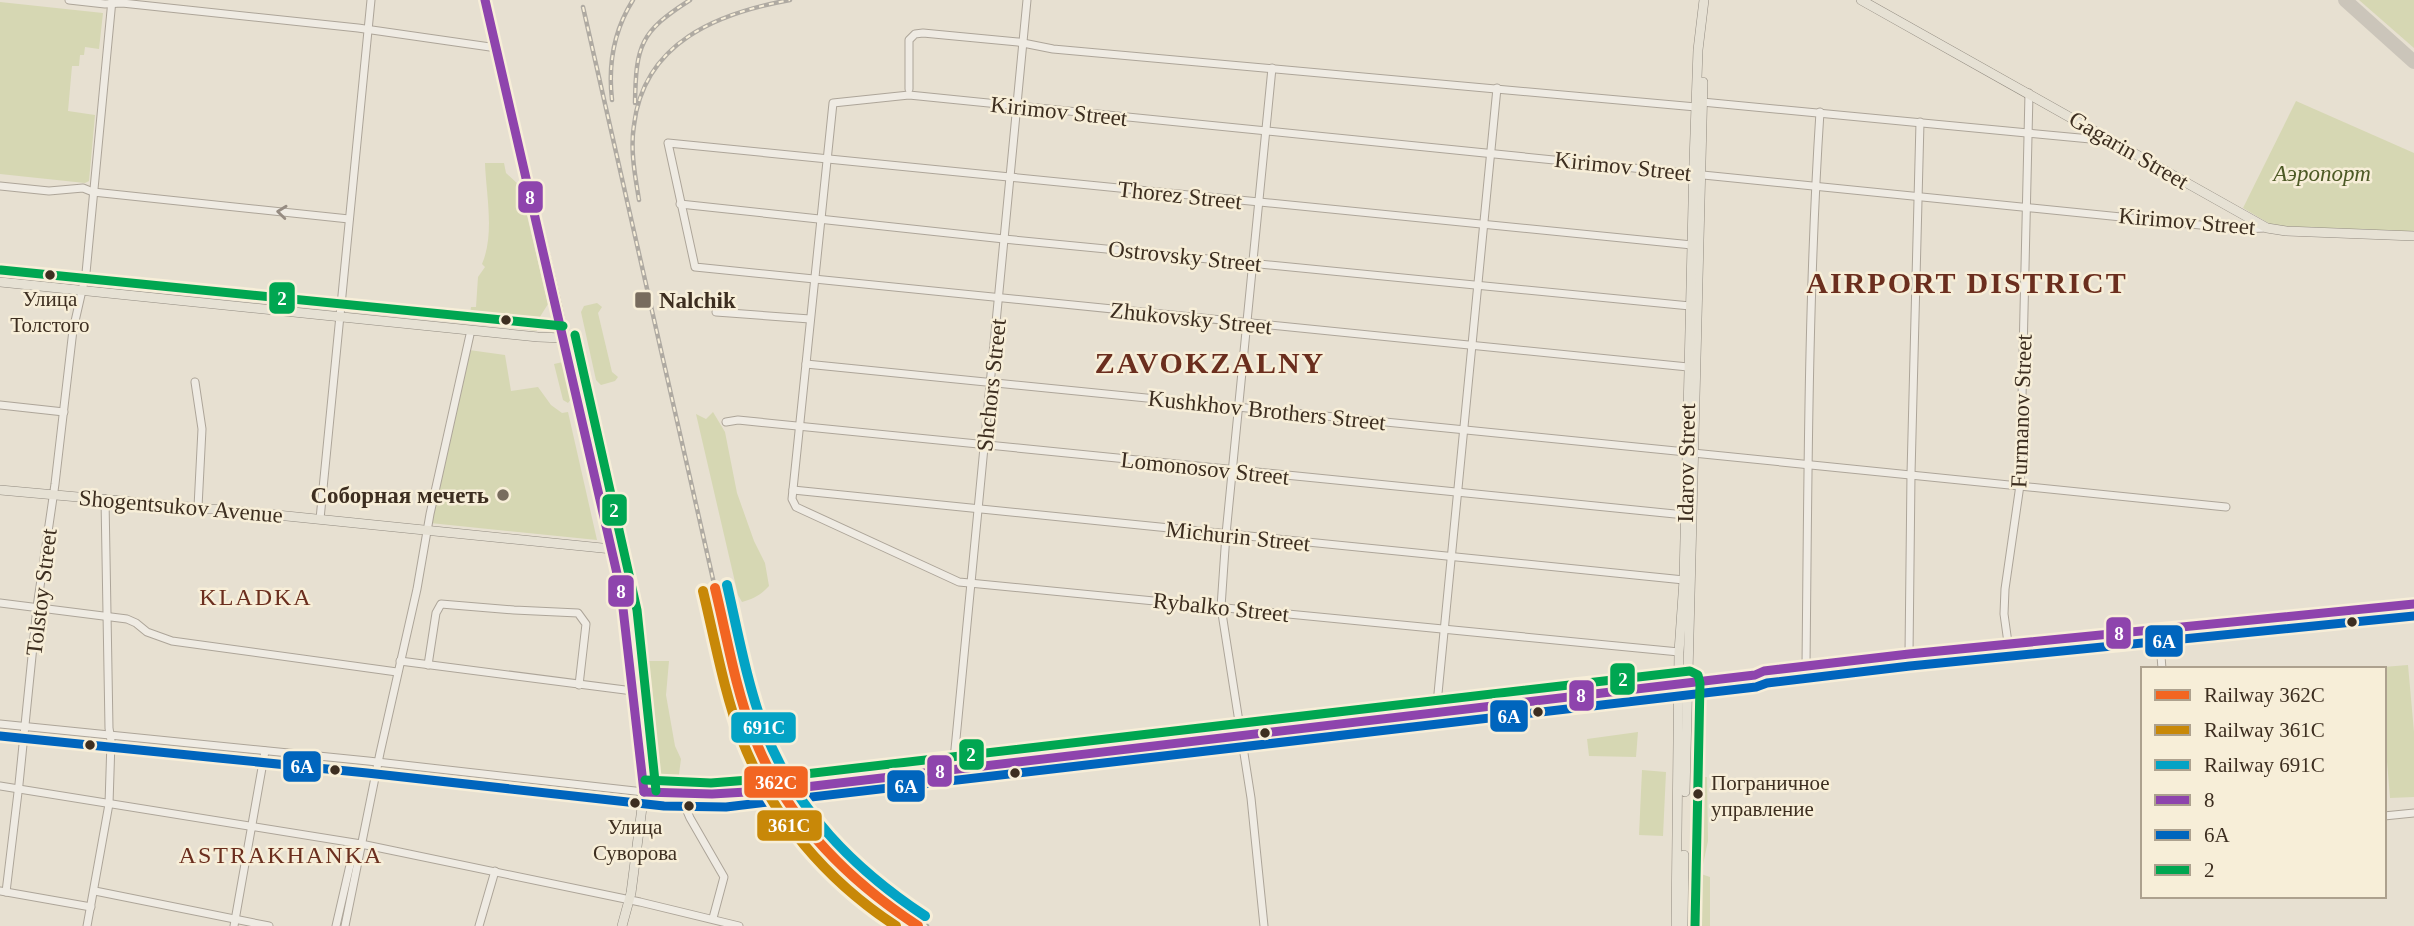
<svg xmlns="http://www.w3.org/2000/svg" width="2414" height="926" viewBox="0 0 2414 926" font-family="'Times New Roman',serif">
	<rect width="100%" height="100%" fill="#e7e0d1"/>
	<!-- green -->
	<g fill="#d6d7b3">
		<polygon points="2359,0 2414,0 2414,48"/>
		<polygon points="0,2 103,13 99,49 85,47 84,55 80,55 79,66 72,66 68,111 95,115 89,181 85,183 0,174"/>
		<polygon points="2296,101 2414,153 2414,232 2281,227 2270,224 2243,208"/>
		<path d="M485,163H504L506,173L520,186L548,304L538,320L537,331L469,322L471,307H476L478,277L485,267L482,264C495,234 486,194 485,163Z"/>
		<polygon points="597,303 602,307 598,313 612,372 618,377 615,381 601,385 596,380 581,312 584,306"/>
		<polygon points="469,350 505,355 511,391 538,387 551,405 562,413 568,412 597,540 430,523"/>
		<polygon points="563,362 571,399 568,403 563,400 554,364"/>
		<path d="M713,412L725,432L737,493L754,541L765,563L769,586C761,595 753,599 742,602L738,595L696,414L706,419Z"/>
		<path d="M633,661H669L666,695L675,746L681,759L677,789C663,788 654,786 647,773Z"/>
		<polygon points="2408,665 2414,732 2414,797 2390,798 2386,749 2384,748 2384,709 2387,709 2383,667"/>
		<polygon points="1638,732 1636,757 1589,756 1587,739"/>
		<polygon points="1642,770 1666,772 1663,836 1639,835"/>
		<polygon points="1692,770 1702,777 1707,777 1708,841 1701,874 1710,877 1710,926 1689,926"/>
	</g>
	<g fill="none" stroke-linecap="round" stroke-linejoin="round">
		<!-- taxiway -->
		<polyline stroke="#cbc5ba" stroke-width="14" points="2345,0 2414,62"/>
		<!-- minor casing -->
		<g stroke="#ada599" stroke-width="9">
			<g id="minor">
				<polyline points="69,0 105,4 122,3 358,28 497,48"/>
				<polyline points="909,89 909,40 915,34 923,33 1018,42 1053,49 1696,107"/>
				<polyline points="1702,102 2101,140 2107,138"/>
				<polyline points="0,186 49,191 83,188 93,192 349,219"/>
				<polyline points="680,204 1004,239 1690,306"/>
				<polyline points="716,312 810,319"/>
				<polyline points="806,364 1686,452"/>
				<polyline points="1688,367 695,267 668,143 1692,245"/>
				<polyline points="195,382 202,429 198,507"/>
				<polyline points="0,405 64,412"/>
				<polyline points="726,422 738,420 1685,515"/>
				<polyline points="1693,453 2226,507"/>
				<polyline points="793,490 1684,580"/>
				<polyline points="320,519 371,0"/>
				<polyline points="0,603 127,619 136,623 147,632 172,641 397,672"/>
				<polyline points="2159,629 2162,669"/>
				<polyline points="2009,650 2004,614 2005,589 2020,485 2029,93"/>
				<polyline points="1679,652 959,582 796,507 792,499 833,103 909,95 2240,229 2266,228"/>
				<polyline points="1909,654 1911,474 1920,122"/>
				<polyline points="400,661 633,691"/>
				<polyline points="428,665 436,613 441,604 514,610 578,613 586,624 579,685"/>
				<path d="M1806,666C1808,482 1808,296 1820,112"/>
				<polyline points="1436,714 1497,88"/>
				<polyline points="0,724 368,761 644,792"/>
				<polyline points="953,770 1027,0"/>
				<polyline points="0,786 361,844 640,902 739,926"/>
				<polyline points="680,795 690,818 724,877 713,918"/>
				<polyline points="2384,816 2414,813"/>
				<polyline points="0,891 91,907"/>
				<polyline points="95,891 269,926"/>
				<polyline points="6,892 19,784 37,607 55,484 73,330 86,273 112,0"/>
				<polyline points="87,926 109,804 111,741 109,728 105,499"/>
				<polyline points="234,926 265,751"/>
				<polyline points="336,926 353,852 361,844"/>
				<polyline points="345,926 380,753 417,589 430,514 471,330"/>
				<polyline points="479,926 495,871"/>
				<polyline points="1264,926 1251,798 1221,607 1226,534 1272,68"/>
			</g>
		</g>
		<!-- major casing -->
		<g stroke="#928b80" stroke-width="10">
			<g id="major">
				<polyline points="485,0 557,305 625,613 644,792 631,893 622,926"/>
				<polyline points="1861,0 2267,228 2286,231 2414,236"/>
				<polyline points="0,282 538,337 563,338"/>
				<polyline points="0,490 267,514 612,549"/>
				<polyline points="2347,610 2414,604"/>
				<polyline points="1755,675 1764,671 1961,649"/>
				<polyline points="644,792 711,795 763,791 1755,675 1765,677 2022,648 2414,610"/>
				<polyline points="1685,792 1703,82"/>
				<polyline points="1676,926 1679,652 1684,580 1694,162 1698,50 1704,0"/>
				<polyline points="1683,926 1684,855"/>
			</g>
		</g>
		<!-- minor -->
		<use href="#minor" stroke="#efebe3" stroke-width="7"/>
		<!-- major -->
		<use href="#major" stroke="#e6e1d4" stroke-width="9"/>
		<!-- rail casing -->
		<g stroke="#afaaa2" stroke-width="4.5">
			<g id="rail">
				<polyline points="583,7 715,588"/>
				<path d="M612,100C608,65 614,30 633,0"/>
				<path d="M635,103C636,45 640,32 690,0"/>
				<path d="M639,200C635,175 630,150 634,125C644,42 718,13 790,0"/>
				<polyline points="720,591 730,616"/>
				<path d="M756,730C793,816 845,879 927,926"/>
			</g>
		</g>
		<!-- rail -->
		<use href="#rail" stroke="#f7eed8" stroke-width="2" stroke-dasharray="5" stroke-linecap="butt"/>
		<!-- bus-1 casing -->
		<g stroke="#f7eed8" stroke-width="14">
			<g id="bus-1">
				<polyline points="485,0 621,591 644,792"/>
				<polyline points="644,792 712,794 780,790 1755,675 1764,671 1909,654 2414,604"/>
			</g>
		</g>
		<!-- bus-2 casing -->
		<g stroke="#f7eed8" stroke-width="14">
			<polyline id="bus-2" points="0,736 367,773 664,806 726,807 1756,687 1767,683 1910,666 2414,616"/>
		</g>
		<!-- bus-3 casing -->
		<g stroke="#f7eed8" stroke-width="14">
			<g id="bus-3">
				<polyline points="1,270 563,326"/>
				<polyline points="575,335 637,610 656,791"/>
				<polyline points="645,780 711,783 762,779 1690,671 1698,675 1700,683 1695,926"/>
			</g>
		</g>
		<!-- bus-1 -->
		<use href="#bus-1" stroke="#8e44ad" stroke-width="9"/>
		<!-- bus-2 -->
		<use href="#bus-2" stroke="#0065bd" stroke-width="9"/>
		<!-- bus-3 -->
		<use href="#bus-3" stroke="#00a651" stroke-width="9"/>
		<!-- rail-1 casing -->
		<g stroke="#f7eed8" stroke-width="16">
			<path id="rail-1" d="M715,588C727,637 735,687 753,734C784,817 845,878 918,926"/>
		</g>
		<!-- rail-2 casing -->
		<g stroke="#f7eed8" stroke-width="16">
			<path id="rail-2" d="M703,591C715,641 724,692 742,740C772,817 827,881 896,926"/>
		</g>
		<!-- rail-3 casing -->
		<g stroke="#f7eed8" stroke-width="16">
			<path id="rail-3" d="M727,585C738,633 747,683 764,729C795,810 854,869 925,916"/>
		</g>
		<!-- rail-1 -->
		<use href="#rail-1" stroke="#f26522" stroke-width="10"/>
		<!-- rail-2 -->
		<use href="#rail-2" stroke="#c88808" stroke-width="10"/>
		<!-- rail-3 -->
		<use href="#rail-3" stroke="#03a3c5" stroke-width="10"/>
	</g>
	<!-- one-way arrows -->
	<defs><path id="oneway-chevron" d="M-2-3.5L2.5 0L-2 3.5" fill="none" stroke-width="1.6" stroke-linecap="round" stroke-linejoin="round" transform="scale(1.75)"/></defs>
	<use stroke="#968c82" href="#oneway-chevron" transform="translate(282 212) rotate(-174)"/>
	<!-- markers -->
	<g fill="#3d2e20" stroke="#f7eed8" stroke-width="2.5">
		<circle cx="50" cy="275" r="6"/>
		<circle cx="506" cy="320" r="6"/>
		<circle cx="2352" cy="622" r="6"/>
		<circle cx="1538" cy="712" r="6"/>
		<circle cx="1265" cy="733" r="6"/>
		<circle cx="90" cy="745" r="6"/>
		<circle cx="335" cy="770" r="6"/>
		<circle cx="1015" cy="773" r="6"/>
		<circle cx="1698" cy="794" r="6"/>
		<circle cx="635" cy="803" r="6"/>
		<circle cx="689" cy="806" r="6"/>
	</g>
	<g fill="#786c5e" stroke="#f7eed8" stroke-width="2.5">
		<rect x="634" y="291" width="18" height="18" rx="3.5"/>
		<circle cx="503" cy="495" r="7"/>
	</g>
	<g text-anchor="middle" stroke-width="5" stroke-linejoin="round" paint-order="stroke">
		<!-- bus labels -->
		<g font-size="21" fill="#3d2e20" stroke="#f7eed8">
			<text x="50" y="306">Улица<tspan x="50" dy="26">Толстого</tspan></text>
			<text x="1711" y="790" text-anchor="start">Пограничное<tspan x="1711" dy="26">управление</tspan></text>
			<text x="635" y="834">Улица<tspan x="635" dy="26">Суворова</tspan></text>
		</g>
		<!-- street labels -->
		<g font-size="23" fill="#3d2e20" stroke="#f7eed8">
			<text transform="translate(1059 111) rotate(6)" y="8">Kirimov Street</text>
			<text transform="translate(2129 150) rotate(30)" y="8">Gagarin Street</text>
			<text transform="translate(1623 166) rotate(6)" y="8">Kirimov Street</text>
			<text transform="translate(1180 195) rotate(6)" y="8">Thorez Street</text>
			<text transform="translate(2187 221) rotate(5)" y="8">Kirimov Street</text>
			<text transform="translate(1185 256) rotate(6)" y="8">Ostrovsky Street</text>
			<text transform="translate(1191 318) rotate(6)" y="8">Zhukovsky Street</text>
			<text transform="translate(991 385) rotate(-84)" y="8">Shchors Street</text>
			<text transform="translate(1267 410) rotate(6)" y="8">Kushkhov Brothers Street</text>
			<text transform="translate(2021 411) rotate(-88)" y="8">Furmanov Street</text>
			<text transform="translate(1686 463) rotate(-89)" y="8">Idarov Street</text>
			<text transform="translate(1205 468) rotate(6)" y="8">Lomonosov Street</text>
			<text transform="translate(181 506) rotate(5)" y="8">Shogentsukov Avenue</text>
			<text transform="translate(1238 536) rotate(6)" y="8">Michurin Street</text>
			<text transform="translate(41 592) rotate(-83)" y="8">Tolstoy Street</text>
			<text transform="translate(1221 607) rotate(6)" y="8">Rybalko Street</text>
		</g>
		<!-- park labels -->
		<g font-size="23" font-style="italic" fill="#4d5a26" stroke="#f7eed8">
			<text x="2322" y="181">Аэропорт</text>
		</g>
		<!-- poi labels -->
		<g font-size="23" font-weight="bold" fill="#3d2e20" stroke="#f7eed8" text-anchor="start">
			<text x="659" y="308">Nalchik</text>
			<text x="489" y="503" text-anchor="end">Соборная мечеть</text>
		</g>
		<!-- neighbourhood labels -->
		<g font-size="24" letter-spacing="2" fill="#6b2e1e" stroke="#f7eed8">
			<text x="256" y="605">KLADKA</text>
			<text x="281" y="863">ASTRAKHANKA</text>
		</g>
		<!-- district labels -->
		<g font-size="30" font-weight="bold" letter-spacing="2" fill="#6b2e1e" stroke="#f7eed8">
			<text x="1967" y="293">AIRPORT DISTRICT</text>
			<text x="1210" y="373">ZAVOKZALNY</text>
		</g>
	</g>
	<g stroke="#f7eed8" stroke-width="2.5">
		<rect x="517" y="180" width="27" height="34" rx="7" fill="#8e44ad"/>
		<rect x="268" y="281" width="28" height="34" rx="7" fill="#00a651"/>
		<rect x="601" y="493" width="27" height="34" rx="7" fill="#00a651"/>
		<rect x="607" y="574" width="28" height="34" rx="7" fill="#8e44ad"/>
		<rect x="2105" y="616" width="27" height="34" rx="7" fill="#8e44ad"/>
		<rect x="2144" y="624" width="40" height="34" rx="7" fill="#0065bd"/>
		<rect x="1609" y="662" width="27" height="34" rx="7" fill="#00a651"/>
		<rect x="1568" y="679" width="27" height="33" rx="7" fill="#8e44ad"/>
		<rect x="1489" y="699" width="40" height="34" rx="7" fill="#0065bd"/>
		<rect x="730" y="711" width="67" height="33" rx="7" fill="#03a3c5"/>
		<rect x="958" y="738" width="27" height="33" rx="7" fill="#00a651"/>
		<rect x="282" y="750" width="40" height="33" rx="7" fill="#0065bd"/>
		<rect x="926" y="754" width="27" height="34" rx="7" fill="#8e44ad"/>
		<rect x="743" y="765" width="66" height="34" rx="7" fill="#f26522"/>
		<rect x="886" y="769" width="40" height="34" rx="7" fill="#0065bd"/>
		<rect x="756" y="809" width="67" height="33" rx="7" fill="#c88808"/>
	</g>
	<g font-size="19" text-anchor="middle" font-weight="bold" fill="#fff">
		<text x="530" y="204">8</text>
		<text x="282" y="305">2</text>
		<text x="614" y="517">2</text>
		<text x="621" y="598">8</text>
		<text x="2119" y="640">8</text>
		<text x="2164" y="648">6А</text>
		<text x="1623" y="686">2</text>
		<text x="1581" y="702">8</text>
		<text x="1509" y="723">6А</text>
		<text x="764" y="734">691С</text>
		<text x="971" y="761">2</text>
		<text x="302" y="773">6А</text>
		<text x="940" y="778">8</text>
		<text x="776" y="789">362С</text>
		<text x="906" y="793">6А</text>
		<text x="789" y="832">361С</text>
	</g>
	<!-- legend -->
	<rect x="2141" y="667" width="245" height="231" fill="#f7eed8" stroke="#ada18e" stroke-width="2"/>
	<rect x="2155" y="690" width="35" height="10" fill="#f26522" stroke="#ada18e" stroke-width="2"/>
	<text x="2204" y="702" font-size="21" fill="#3d2e20">Railway 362С</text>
	<rect x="2155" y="725" width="35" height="10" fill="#c88808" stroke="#ada18e" stroke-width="2"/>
	<text x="2204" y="737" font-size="21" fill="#3d2e20">Railway 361С</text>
	<rect x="2155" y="760" width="35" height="10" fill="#03a3c5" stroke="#ada18e" stroke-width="2"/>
	<text x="2204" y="772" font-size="21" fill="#3d2e20">Railway 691С</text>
	<rect x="2155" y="795" width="35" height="10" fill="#8e44ad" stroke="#ada18e" stroke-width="2"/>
	<text x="2204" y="807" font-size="21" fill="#3d2e20">8</text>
	<rect x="2155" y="830" width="35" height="10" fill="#0065bd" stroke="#ada18e" stroke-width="2"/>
	<text x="2204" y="842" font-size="21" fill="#3d2e20">6А</text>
	<rect x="2155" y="865" width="35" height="10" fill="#00a651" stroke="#ada18e" stroke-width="2"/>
	<text x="2204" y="877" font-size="21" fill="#3d2e20">2</text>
</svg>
